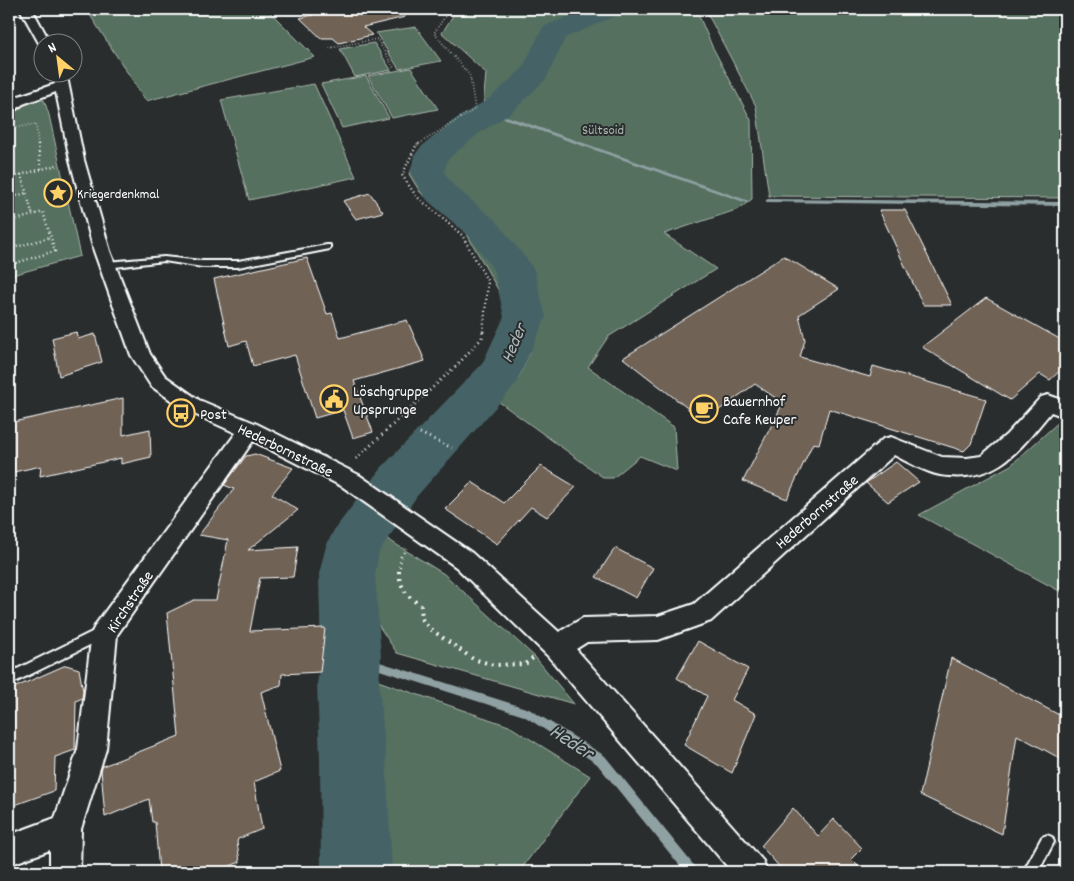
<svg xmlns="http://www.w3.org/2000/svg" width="1074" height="881" viewBox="0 0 1074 881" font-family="Dekko,sans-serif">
	<rect width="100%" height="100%" fill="#2a2d2e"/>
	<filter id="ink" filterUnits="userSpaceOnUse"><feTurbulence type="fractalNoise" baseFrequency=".02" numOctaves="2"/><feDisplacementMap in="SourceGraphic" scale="10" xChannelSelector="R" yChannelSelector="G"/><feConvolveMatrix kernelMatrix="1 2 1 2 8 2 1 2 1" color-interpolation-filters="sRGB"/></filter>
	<g filter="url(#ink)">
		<!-- green -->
		<g fill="#546f5e" stroke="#aab7ae">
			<polygon points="86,9 267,9 315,57 146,101"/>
			<polygon points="457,9 696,9 712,46 751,120 752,199 739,209 664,234 716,269 608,337 588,367 674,427 677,471 640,456 613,478 604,478 495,399 518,379 530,352 513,374 486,378 514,318 464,229 420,192 409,174 423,150 483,107 486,73 442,33"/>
			<polygon points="705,9 1065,9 1065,198 769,196 756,106"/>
			<polygon points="416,27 441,61 399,69 376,33"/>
			<polygon points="374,43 391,70 355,77 340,49"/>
			<polygon points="411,68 438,109 392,118 368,76"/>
			<polygon points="366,76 389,118 342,128 321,84"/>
			<polygon points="314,84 356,177 249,200 221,100"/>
			<polygon points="34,100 44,100 49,115 80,256 9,276 9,117 27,103"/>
			<polygon points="1062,419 1065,420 1065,594 919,515 1011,465"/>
			<polygon points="384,537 444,574 535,657 574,704 397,653 371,614 369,579 372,556"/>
			<polygon points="372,679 509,726 590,776 519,872 375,872 377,861 366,712"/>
		</g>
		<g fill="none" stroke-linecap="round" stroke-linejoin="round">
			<!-- stream -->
			<g fill="#8fa1a3" fill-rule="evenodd">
				<polygon points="488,111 492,111 749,201 748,202 744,202 488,113"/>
				<polygon points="768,199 1065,202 1065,206 766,202 766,200"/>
				<polygon points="351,653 529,709 605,756 696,868 697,872 685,872 597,764 524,716 351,661 348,660 346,657 348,654"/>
			</g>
			<!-- river -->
			<polygon fill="#456366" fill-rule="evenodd" points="586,9 621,9 617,15 565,38 546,79 512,112 478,134 448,159 444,172 453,185 496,221 528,261 534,270 546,317 516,384 417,496 379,552 375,574 381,657 379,684 386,759 392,872 321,872 320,759 317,684 321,657 319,574 326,546 334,530 381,468 482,364 504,317 494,271 470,237 427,200 410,172 415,155 420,148 454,120 490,98 522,69 543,27"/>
		</g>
		<!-- building -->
		<g fill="#6f6255" stroke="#fff">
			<polygon points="306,9 404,9 405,17 363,27 372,35 339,43 333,38 321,38 300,18 313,15"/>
			<polygon points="370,193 383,212 356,219 343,201"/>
			<polygon points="879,210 905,210 952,305 923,305"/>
			<polygon points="784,256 839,289 799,315 805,340 800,357 870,377 873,366 986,399 971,444 964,451 829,409 819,444 813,443 787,499 743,481 783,403 755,384 704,421 623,358"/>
			<polygon points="307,258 327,314 332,313 340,338 407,320 425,361 354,381 373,432 353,438 343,410 315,418 295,355 253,366 246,341 229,346 214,279"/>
			<polygon points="986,298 1065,342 1065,366 1050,380 1040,374 1010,400 922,347"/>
			<polygon points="76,332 78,339 95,334 102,362 59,376 52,338"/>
			<polygon points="123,398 123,435 150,429 151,457 121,464 121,458 40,476 41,466 9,473 9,423"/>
			<polygon points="255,454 293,468 272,494 298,510 248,550 298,547 293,577 260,578 250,631 325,628 320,672 282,674 281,685 261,692 280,771 254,782 262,829 238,839 237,842 240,862 215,872 159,872 155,822 152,822 149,799 105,817 101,770 103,766 179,736 167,613 194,600 216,600 228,540 199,535 234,489 224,485 246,456"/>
			<polygon points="896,462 919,482 888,502 866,483"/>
			<polygon points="541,466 576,487 547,517 531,507 497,544 445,509 472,482 504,503"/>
			<polygon points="615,548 653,568 636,598 596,577"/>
			<polygon points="698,641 748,669 732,700 756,714 732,773 684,745 707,696 677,678"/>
			<polygon points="951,658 1065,718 1065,761 1017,735 1002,834 920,795"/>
			<polygon points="66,665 79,669 83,691 82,698 76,701 75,750 55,757 54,791 9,807 9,690"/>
			<polygon points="793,808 818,836 834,819 862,848 851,859 864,872 784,872 761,846"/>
		</g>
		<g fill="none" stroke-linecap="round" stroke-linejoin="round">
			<!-- lane casing -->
			<g stroke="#fff" stroke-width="4">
				<g id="lane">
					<polygon points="327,245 330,245 330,249 238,267 202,267 164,261 107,268 103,265 107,262 164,257 202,261 238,261"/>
					<polygon points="102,627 106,629 108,633 106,637 9,685 9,673"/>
					<polygon points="1047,835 1052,837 1054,842 1038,872 1023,872 1042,837"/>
				</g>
			</g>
			<!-- street casing -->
			<g stroke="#fff" stroke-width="4">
				<g id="street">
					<polygon points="20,9 32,9 50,42 40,45"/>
					<path d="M53,72H66L84,160L110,251L150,354L165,376L199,400L257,424L359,475L472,553L559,632L583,618L658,616L694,604L883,439L891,437L942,457L967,458L981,456L1006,435L1041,397L1048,395L1065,401V417L1051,412C1019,450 997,484 940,475C925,472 908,462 894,455L711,621L658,640L587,642L576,649L763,861L767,872H732L548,656L456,567L343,487L253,441L117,635L106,749L81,829L80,872H50V850L9,865V835L55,818L78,749L92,632L96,624L236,433L185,410L151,386L131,355L94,251L70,160L56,92L23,104L14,111L9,112V102L13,98L55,84Z"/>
				</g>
			</g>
			<!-- path-far3 -->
			<g stroke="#fff" stroke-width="2" stroke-dasharray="0.5 2.5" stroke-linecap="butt">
				<polyline points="329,48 377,39 394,68"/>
				<polyline points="9,131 13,128 36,124 38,145"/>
				<polyline points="417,145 475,109 470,76 434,33 450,9"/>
			</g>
			<!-- path-far2 -->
			<g stroke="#fff" stroke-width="2.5" stroke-dasharray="1 3" stroke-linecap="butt">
				<polyline points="38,144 41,169"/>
				<polyline points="419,144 416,146 402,175 416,196 462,235 488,282 483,332"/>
				<polyline points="21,174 33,216"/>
				<polyline points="9,178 57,165"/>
				<polyline points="9,198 26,193"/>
				<polyline points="9,222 43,212 55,251 9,265"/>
				<polyline points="9,249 51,237"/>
			</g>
			<!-- path-far1 -->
			<g stroke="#fff" stroke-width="3" stroke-dasharray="1 4" stroke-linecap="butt">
				<polyline points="420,433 452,448"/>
				<polyline points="356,459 459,363 482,338 483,331"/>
				<polyline points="399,572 401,557 406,548"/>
			</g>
			<!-- path -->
			<path stroke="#fff" stroke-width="4" stroke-dasharray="2 5" stroke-linecap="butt" d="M399,571C400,589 407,596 421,606L422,619L429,628L473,659L494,665L525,664L533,658"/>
			<!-- lane -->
			<use href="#lane" fill="#2a2d2e" fill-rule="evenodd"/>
			<!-- street -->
			<use href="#street" fill="#2a2d2e" fill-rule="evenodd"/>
		</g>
	</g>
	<!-- icons -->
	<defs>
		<g id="sight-ring" transform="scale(1.4375)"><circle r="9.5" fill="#2a2d2e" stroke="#ffd166" stroke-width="1.5"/><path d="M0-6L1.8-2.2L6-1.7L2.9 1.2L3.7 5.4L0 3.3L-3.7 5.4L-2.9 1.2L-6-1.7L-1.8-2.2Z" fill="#ffd166"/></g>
		<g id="civic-ring" transform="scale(1.4375)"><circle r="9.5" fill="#2a2d2e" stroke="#ffd166" stroke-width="1.5"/><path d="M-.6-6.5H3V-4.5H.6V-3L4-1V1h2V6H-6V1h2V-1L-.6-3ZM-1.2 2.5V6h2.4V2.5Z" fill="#ffd166"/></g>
		<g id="cafe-ring" transform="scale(1.4375)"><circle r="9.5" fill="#2a2d2e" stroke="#ffd166" stroke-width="1.5"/><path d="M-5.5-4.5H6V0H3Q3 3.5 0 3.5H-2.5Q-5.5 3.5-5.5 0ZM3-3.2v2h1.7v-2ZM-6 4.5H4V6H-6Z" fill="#ffd166"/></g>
		<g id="bus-ring" transform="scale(1.4375)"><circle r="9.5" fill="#2a2d2e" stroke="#ffd166" stroke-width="1.5"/><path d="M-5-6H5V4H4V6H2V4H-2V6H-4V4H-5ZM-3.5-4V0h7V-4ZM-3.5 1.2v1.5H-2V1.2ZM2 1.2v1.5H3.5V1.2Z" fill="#ffd166"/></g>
	</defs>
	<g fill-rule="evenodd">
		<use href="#sight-ring" x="58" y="193"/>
		<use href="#civic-ring" x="334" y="399"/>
		<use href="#cafe-ring" x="704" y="409"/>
		<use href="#bus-ring" x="181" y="413"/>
	</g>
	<g text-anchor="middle" stroke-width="4" stroke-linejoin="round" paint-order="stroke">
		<!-- far-park labels -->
		<g font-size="14" fill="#aab7ae" stroke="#2a2d2e">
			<text x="603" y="134">Sültsoid</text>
		</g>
		<!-- far-poi labels -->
		<g font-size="14" fill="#fff" stroke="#2a2d2e" text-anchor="start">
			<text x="77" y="198">Kriegerdenkmal</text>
		</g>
		<!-- poi labels -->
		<g font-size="16" fill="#fff" stroke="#2a2d2e" text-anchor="start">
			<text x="353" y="396">Löschgruppe<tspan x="353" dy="18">Upsprunge</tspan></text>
			<text x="723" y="406">Bauernhof<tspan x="723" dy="18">Cafe Keuper</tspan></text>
			<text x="200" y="419">Post</text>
		</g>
		<!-- street labels -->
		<g font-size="16" fill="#fff" stroke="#2a2d2e">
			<text transform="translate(286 449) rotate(26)" y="6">Hederbornstraße</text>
			<text transform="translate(816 511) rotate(-41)" y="6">Hederbornstraße</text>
			<text transform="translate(129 601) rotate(-56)" y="6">Kirchstraße</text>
		</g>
		<!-- water labels -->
		<g font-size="18" font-style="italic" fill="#abb9ba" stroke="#2a2d2e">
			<text transform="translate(513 343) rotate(-67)" y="6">Heder</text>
		</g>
		<!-- near-water labels -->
		<g font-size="21" font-style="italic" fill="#abb9ba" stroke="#2a2d2e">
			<text transform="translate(572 741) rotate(33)" y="7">Heder</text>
		</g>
	</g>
	<!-- margin -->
	<rect width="1074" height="881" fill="none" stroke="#2a2d2e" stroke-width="30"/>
	<rect x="15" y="15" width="1044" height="851" fill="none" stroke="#fff" stroke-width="2" filter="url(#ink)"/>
	<!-- north arrow -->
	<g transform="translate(58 58) rotate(331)"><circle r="24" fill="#2a2d2e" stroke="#7f8182"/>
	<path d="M0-4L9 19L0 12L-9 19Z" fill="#ffd166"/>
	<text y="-8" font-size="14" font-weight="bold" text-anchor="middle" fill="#ffffff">N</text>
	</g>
</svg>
